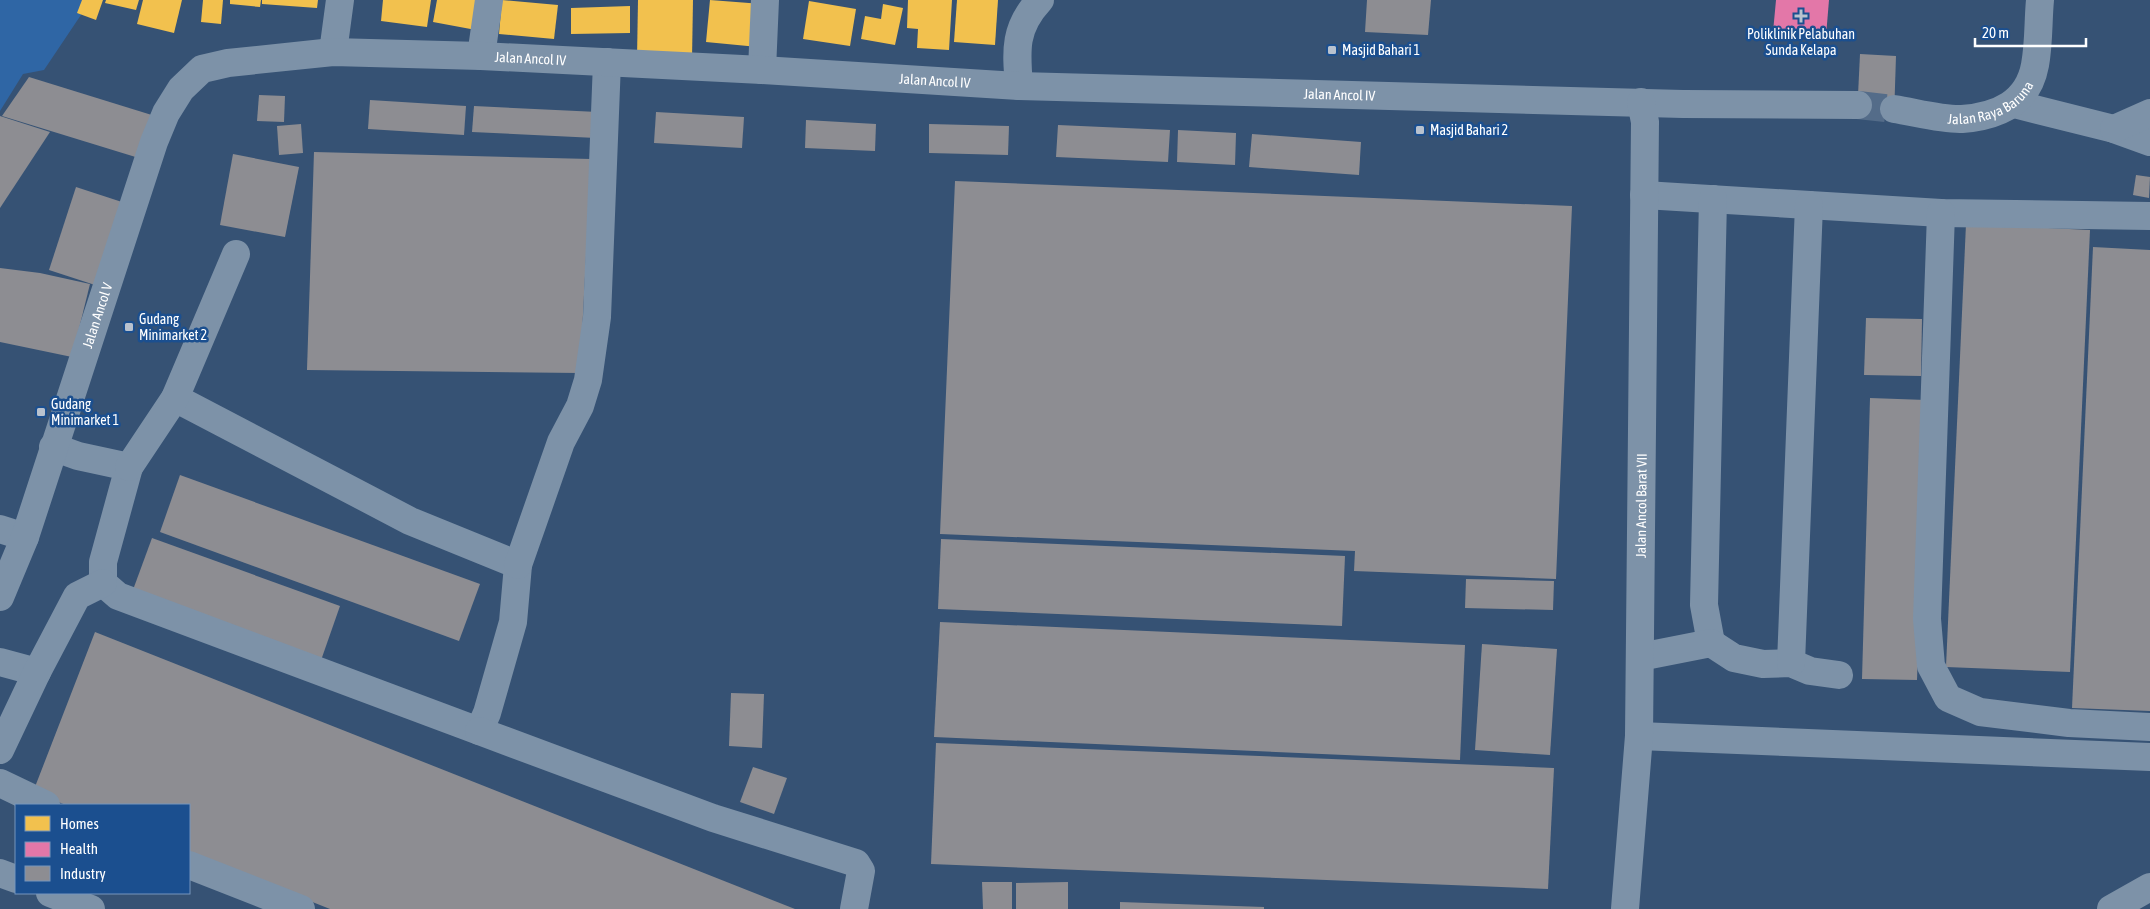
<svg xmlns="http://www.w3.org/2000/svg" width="2150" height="909" viewBox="0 0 2150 909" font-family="'Asap Condensed',sans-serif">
	<rect width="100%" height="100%" fill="#365274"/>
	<!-- green -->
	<polygon fill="#2f66a5" points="0,0 91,0 44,70 23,74 0,111"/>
	<!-- homes -->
	<g fill="#f2c14e">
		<polygon points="82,0 103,0 96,20 77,13"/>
		<polygon points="106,0 139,0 136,10 105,3"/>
		<polygon points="143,0 182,0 174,33 137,24"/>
		<polygon points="203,0 223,0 221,24 201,22"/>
		<polygon points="230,0 261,0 260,7 230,4"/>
		<polygon points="262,0 318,0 317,8 262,4"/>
		<polygon points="383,0 431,0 427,27 381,21"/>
		<polygon points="437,0 481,0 476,30 433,22"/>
		<polygon points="502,0 558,5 554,39 499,34"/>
		<polygon points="638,0 693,0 692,59 637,58"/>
		<polygon points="710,0 762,4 758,47 706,42"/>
		<polygon points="908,0 952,0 949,50 917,48 918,29 907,28"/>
		<polygon points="957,0 998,0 995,45 954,42"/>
		<polygon points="809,1 856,9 850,46 803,39"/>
		<polygon points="883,4 903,8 895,45 861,39 865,16 881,19"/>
		<polygon points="630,6 630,33 571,34 571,8"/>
	</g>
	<!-- health -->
	<polygon fill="#e377a8" points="1776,0 1829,0 1826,36 1773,32"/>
	<!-- industry -->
	<g fill="#8d8d92">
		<polygon points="1367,0 1431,0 1428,35 1365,32"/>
		<polygon points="1860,54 1896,56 1894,117 1857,116"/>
		<polygon points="29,77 155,116 142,159 2,116"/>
		<polygon points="259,95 285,96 284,122 257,121"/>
		<polygon points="370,100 466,106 464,135 368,129"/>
		<polygon points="474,106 598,112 596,138 472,132"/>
		<polygon points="656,112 744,117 742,148 654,143"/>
		<polygon points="0,116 50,132 0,208"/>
		<polygon points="806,120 876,124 875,151 805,148"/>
		<polygon points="301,124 303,153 279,155 277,126"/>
		<polygon points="929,124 1009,126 1008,155 929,153"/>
		<polygon points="1058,125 1170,130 1168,162 1056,157"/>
		<polygon points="1178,130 1236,133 1235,165 1177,162"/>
		<polygon points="1252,134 1361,142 1359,175 1249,167"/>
		<polygon points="314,152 591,159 580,373 307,370"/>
		<polygon points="233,154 299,167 285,237 220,225"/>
		<polygon points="2136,175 2150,177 2149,198 2133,195"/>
		<polygon points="955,181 1572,206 1556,579 1354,571 1355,551 940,534"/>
		<polygon points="76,187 125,203 98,286 49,270"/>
		<polygon points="1966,224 2090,230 2070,672 1946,667"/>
		<polygon points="2093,247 2150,250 2150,711 2072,708"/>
		<polygon points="0,268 40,273 90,284 72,357 0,342"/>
		<polygon points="1866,318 1922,319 1921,376 1864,375"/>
		<polygon points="1870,398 1926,400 1917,680 1862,679"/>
		<polygon points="180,475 480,584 459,641 160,532"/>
		<polygon points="152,538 340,606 319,666 130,598"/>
		<polygon points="941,539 1345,556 1342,626 938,609"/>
		<polygon points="1466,579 1554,581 1553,610 1465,608"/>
		<polygon points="940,622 1465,645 1460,760 934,737"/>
		<polygon points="95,632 795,909 330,909 189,853 189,805 66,805 33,792"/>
		<polygon points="1482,644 1557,649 1550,755 1475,750"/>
		<polygon points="731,693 764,694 762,748 729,746"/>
		<polygon points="936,743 1554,768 1548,889 931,864"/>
		<polygon points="753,767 787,778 774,814 740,802"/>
		<polygon points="982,882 1012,882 1012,909 983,909"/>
		<polygon points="1068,882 1068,909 1016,909 1016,883"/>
		<polygon points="1120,902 1264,907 1264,909 1120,909"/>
	</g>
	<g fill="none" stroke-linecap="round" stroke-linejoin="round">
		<!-- minor-tunnel -->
		<polyline stroke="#546c89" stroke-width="28" stroke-dasharray="28 14" stroke-linecap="butt" points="1858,105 1894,109"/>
		<!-- minor -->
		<g stroke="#7d92a8" stroke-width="28">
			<polyline points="333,52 340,0"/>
			<polyline points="481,56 489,0"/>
			<polyline points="762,70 765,0"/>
			<path d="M1019,86C1016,50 1014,28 1040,0"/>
			<polyline points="2014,104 2114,129 2150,142"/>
			<path id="s1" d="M1894,109C1914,112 1943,120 1962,119C1998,116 2028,103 2035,65C2039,44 2038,21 2040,0"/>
			<polyline points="2114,129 2150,113"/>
			<polyline points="1644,195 1941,213 2150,216"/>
			<polyline points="1941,213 1927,619 1931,666 1948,698 1980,712 2069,723 2150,727"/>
			<polyline points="53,447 78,456 129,467 103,562 103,583 118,596 479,731 487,713 513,622 518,565 410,521 175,398"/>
			<polyline points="129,467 175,398 236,254"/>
			<polyline points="0,529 25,537"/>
			<polyline points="518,565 561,442 580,406 588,380 597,317 607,62"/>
			<path id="s2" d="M0,597L25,537L154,142L166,113L181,89L202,69L228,63L333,52L481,56L762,70L1019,86L1683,104L1858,105"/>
			<polyline points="1711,643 1704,605 1713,199"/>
			<polyline points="1640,657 1711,643 1734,658 1763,664 1791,663 1810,671 1839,675"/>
			<polyline points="0,662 37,672"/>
			<polyline points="1791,663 1809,205"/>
			<polyline points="479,731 713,818 856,863 861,871 854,909"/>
			<polyline points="1639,736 2150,757"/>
			<polyline points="0,750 37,672 77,596 103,583"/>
			<polyline points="0,783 46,805"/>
			<polyline points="189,865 301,909"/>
			<polyline points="0,873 16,879"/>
			<polyline points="50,893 91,909"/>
			<path id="s3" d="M1625,909L1639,736L1645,122L1641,102"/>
			<polyline points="2111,909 2150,887"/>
		</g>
	</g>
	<!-- markers -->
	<g fill="#b9c2ce" stroke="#1b4f8f" stroke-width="2">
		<path d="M1798.5 8.5h5v5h5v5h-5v5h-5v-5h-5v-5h5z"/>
		<rect x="1327" y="45" width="10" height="10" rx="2.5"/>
		<rect x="1415" y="125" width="10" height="10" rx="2.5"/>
		<rect x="124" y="322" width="10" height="10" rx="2.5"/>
		<rect x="36" y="407" width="10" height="10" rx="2.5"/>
	</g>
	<g text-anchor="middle" stroke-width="5" stroke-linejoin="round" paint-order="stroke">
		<!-- poi labels -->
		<g font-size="14" fill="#fff" stroke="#1b4f8f" text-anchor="start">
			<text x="1801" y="39" text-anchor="middle">Poliklinik Pelabuhan<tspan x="1801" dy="16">Sunda Kelapa</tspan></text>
			<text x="1342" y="55">Masjid Bahari 1</text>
			<text x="1430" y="135">Masjid Bahari 2</text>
			<text x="139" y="324">Gudang<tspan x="139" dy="16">Minimarket 2</tspan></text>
			<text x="51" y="409">Gudang<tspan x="51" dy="16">Minimarket 1</tspan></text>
		</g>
		<!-- street labels -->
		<g font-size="14" fill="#fff" stroke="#1b4f8f">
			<text dy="5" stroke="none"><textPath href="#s2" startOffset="899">Jalan Ancol IV</textPath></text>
			<text dy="5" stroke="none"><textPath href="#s2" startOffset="1304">Jalan Ancol IV</textPath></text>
			<text dy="5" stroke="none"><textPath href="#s2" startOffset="1709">Jalan Ancol IV</textPath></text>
			<text dy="5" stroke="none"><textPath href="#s1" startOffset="102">Jalan Raya Baruna</textPath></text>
			<text dy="5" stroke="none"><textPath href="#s2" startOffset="298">Jalan Ancol V</textPath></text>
			<text dy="5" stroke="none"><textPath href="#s3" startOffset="404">Jalan Ancol Barat VII</textPath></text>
		</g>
	</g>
	<!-- legend -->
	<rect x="15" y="804" width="175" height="90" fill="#1b4f8f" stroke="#7695bc"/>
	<rect x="25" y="816" width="25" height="15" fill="#f2c14e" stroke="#7695bc"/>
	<text x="60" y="829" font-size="15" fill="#ffffff">Homes</text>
	<rect x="25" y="842" width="25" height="15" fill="#e377a8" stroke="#7695bc"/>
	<text x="60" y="854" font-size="15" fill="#ffffff">Health</text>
	<rect x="25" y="866" width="25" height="15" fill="#8d8d92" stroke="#7695bc"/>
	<text x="60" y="879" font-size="15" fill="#ffffff">Industry</text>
	<!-- scale -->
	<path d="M1975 38v8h111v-8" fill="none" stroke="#ffffff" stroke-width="2.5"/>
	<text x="1982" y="38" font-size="15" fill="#ffffff" stroke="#1b4f8f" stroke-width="4" paint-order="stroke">20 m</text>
</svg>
